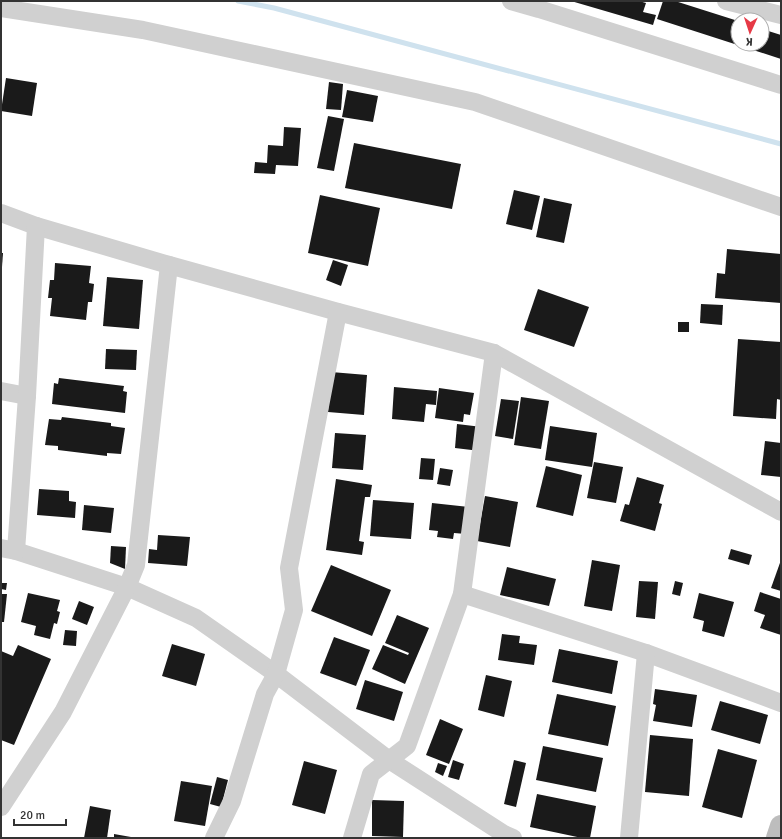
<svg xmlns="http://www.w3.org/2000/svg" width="782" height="839" viewBox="0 0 782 839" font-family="Signika,sans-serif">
	<rect width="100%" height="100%" fill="#fff"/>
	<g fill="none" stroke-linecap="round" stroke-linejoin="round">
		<!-- stream -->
		<polyline stroke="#cfe2ee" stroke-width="5" points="238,1 274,8 781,144"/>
	</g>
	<!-- building -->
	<g fill="#1a1a1a">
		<polygon points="571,1 639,1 646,3 643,12 656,15 653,25"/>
		<polygon points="663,1 675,1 738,21 738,44 762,44 762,29 781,35 781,59 657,19"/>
		<polygon points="6,78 37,83 32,116 1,111"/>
		<polygon points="329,82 343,84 341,110 326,109"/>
		<polygon points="347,90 378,96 373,122 342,117"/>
		<polygon points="328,116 344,119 334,171 317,168"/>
		<polygon points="284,127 301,128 298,166 276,165 275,174 254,173 255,162 267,163 268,145 283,146"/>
		<polygon points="354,143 461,164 452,209 345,188"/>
		<polygon points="514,190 540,196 532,230 506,224"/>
		<polygon points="320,195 380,208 368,266 308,253"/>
		<polygon points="544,198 572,204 564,243 536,237"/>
		<polygon points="727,249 781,254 781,303 715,298 717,273 725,274"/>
		<polygon points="1,253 3,253 2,267 1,267"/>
		<polygon points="333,260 348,265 341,286 326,280"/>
		<polygon points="55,263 91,266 89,283 94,284 92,302 88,302 86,320 50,316 52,298 48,298 50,280 54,280"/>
		<polygon points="107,277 143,280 139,329 103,326"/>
		<polygon points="538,289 589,307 574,347 524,330"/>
		<polygon points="701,304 723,305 722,325 700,323"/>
		<rect x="678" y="322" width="11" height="10"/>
		<polygon points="738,339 781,342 780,360 781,360 781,400 777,399 776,419 733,416"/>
		<polygon points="106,349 137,350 136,370 105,369"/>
		<polygon points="331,372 367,375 364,415 328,412"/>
		<polygon points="59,378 124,386 123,391 127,392 125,413 52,404 54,383 58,384"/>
		<polygon points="394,387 437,391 436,405 426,404 424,422 392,419"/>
		<polygon points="439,388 474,393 470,415 464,414 463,422 435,418"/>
		<polygon points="521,397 549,401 541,449 514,445"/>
		<polygon points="501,399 519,401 513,439 495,436"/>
		<polygon points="62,417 111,423 111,426 125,428 121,454 107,453 107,456 58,450 58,446 45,445 49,419 61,420"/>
		<polygon points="457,424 482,427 480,451 455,448"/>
		<polygon points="550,426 597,433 592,467 545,460"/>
		<polygon points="335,433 366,435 363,470 332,468"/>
		<polygon points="765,441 781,443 781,477 761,475"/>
		<polygon points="421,458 435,459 433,480 419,479"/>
		<polygon points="594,462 623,467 616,503 587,498"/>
		<polygon points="546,466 582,475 573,516 536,507"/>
		<polygon points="440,468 453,470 450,486 437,484"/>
		<polygon points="637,477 664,485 659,503 662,504 655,531 620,521 625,504 629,505"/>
		<polygon points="336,479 372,485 370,497 365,497 359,541 364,542 362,555 326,550"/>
		<polygon points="39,489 69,491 69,501 76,502 75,518 37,515"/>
		<polygon points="485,496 518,502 510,547 477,541"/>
		<polygon points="373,500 414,503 411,539 370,536"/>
		<polygon points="432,503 469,507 466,534 454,533 453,539 437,537 438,531 429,530"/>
		<polygon points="84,505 114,508 111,533 82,530"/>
		<polygon points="158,535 190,537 187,566 148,563 149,549 157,550"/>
		<polygon points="111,546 126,547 125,569 110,563"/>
		<polygon points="731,549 752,555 749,565 728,559"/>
		<polygon points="592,560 620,565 612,611 584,606"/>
		<polygon points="781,560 781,591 771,588"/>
		<polygon points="331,565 391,590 372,636 311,611"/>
		<polygon points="507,567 556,579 549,606 500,595"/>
		<polygon points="639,581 658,582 655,619 636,617"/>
		<polygon points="675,581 683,583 680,596 672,594"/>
		<polygon points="1,583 7,583 6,590 1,589"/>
		<polygon points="760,592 781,599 781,635 760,628 765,615 754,611"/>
		<polygon points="28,593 60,600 57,611 60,612 57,624 54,623 50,639 34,635 36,626 21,622"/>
		<polygon points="699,593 734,602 724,637 702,631 704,621 693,618"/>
		<polygon points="1,594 7,594 4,622 1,622"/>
		<polygon points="79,601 94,607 87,625 72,619"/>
		<polygon points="397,615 429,628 405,684 372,669 383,645 408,655 409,653 385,643"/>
		<polygon points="65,630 77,631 76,646 63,645"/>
		<polygon points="502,634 520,636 519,643 537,645 534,665 498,660"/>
		<polygon points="334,637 370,650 356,686 320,673"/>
		<polygon points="172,644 205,654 196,686 162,676"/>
		<polygon points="18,645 51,659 14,745 1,740 1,651 13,656"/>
		<polygon points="559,649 618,661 612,694 552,682"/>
		<polygon points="486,675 512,681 504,717 478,710"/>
		<polygon points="365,680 403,692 394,721 356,709"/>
		<polygon points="655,689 697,695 692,727 653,721 656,705 653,704"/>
		<polygon points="557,694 616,706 608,746 548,734"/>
		<polygon points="720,701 768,715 760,744 711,730"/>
		<polygon points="440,719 463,729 449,764 426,755"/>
		<polygon points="650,735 693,739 689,796 645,792"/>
		<polygon points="543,746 603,758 596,792 536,780"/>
		<polygon points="718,749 757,760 742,818 702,807"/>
		<polygon points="453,760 464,764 459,780 448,777"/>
		<polygon points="514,760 526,763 516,807 504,804"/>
		<polygon points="304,761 337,770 325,814 292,805"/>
		<polygon points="438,763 447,766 443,776 435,772"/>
		<polygon points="217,777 228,780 221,807 210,804"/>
		<polygon points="181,781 212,786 205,826 174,821"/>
		<polygon points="537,794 596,806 590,838 582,838 530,827"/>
		<polygon points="372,800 404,801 403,837 372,836"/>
		<polygon points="90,806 111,810 107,838 84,838"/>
		<polygon points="114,834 131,837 131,838 114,838"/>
	</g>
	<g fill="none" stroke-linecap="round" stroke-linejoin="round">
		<!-- minor -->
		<g stroke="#d0d0d0" stroke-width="18">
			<polyline points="511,1 539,9 781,85"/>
			<polyline points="726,1 781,15"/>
			<polyline points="1,8 143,30 475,102 781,207"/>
			<polyline points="1,213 36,226 169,265 338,312 494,353 781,512"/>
			<polyline points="1,391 27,396"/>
			<polyline points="1,548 16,551 127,587 196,618 276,674 389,760 504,834 513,838"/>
			<polyline points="16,551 27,396 36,226"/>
			<polyline points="462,594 646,653 781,703"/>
			<polyline points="1,807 63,712 127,587 136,565 169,265"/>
			<polyline points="214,838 232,801 265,694 276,674 294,610 289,568 338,312"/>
			<polyline points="352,838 371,774 407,746 462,594 494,353"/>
			<polyline points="629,838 646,653"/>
		</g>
		<!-- secondary -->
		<polyline stroke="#bdbdbd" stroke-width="22" points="777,838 781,826"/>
	</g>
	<!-- border -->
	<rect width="782" height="839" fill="none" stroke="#333333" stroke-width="4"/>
	<!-- north arrow -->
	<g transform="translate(750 32) rotate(183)"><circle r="19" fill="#ffffff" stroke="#adadad"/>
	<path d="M0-3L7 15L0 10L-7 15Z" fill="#e63946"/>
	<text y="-6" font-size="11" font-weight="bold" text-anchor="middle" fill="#333333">K</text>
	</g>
	<!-- scale -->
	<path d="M14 819v6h52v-6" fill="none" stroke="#333333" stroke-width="2"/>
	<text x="20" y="819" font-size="12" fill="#333333" stroke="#ffffff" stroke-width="3" paint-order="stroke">20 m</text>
</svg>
